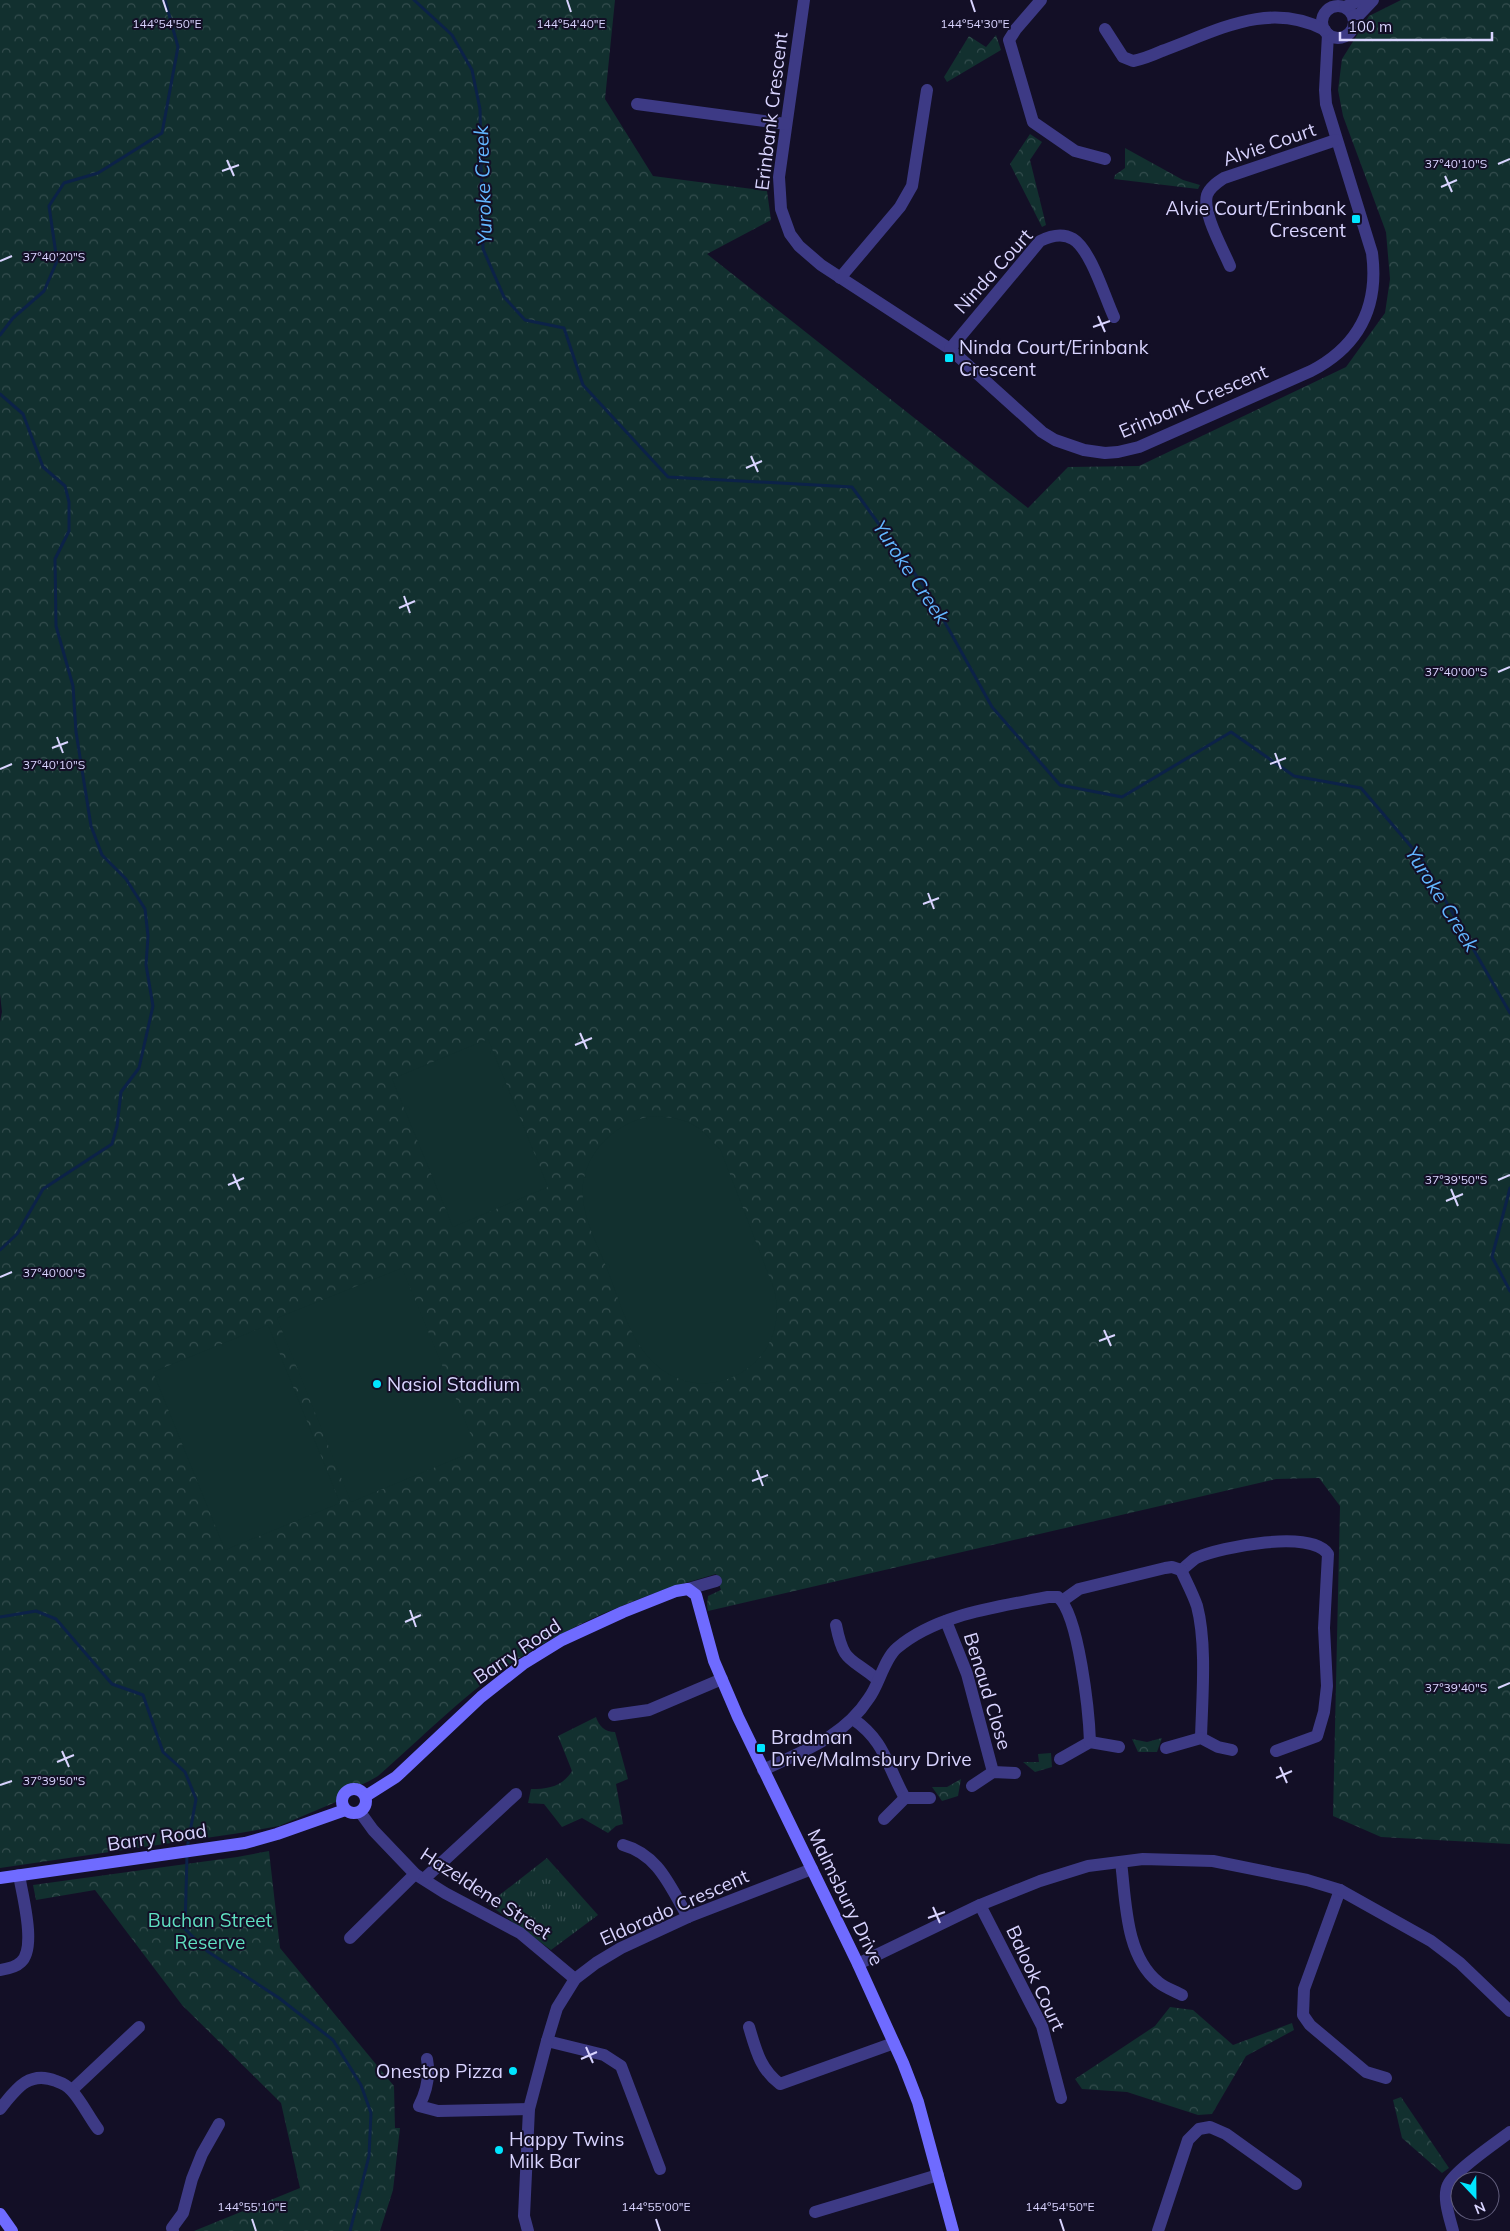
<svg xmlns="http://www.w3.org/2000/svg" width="1510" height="2231" viewBox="0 0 1510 2231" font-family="Mulish,sans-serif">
	<defs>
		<pattern id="grass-tufts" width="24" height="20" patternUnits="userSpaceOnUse" patternTransform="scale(1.25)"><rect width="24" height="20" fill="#12302f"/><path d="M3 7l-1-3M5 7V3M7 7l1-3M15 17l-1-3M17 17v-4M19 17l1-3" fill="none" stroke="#344d4e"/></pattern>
		<pattern id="park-crowns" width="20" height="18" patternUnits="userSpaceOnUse" patternTransform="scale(1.25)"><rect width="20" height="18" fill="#12302f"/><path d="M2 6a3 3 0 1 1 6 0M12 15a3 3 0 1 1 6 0" fill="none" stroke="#344d4e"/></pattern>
	</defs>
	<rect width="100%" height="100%" fill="#130f26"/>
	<!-- grass -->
	<polygon fill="url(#grass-tufts)" points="547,1858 598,1915 551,1950 488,1904"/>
	<!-- park -->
	<g fill="url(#park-crowns)">
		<path d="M0,0H615L605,99L653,176L767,191L771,220L707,254L1028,508L1068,467L1139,466L1346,367L1385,313L1390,279L1386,232L1343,116L1338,90L1342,59L1369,16L1401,0H1510V1844L1381,1837L1333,1816L1340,1506L1319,1478L1276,1479L708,1611L707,1605L708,1596L721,1590L716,1574C647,1593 582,1619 521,1657C469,1689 424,1736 378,1776C373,1779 368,1782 363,1784C345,1790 346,1780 336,1802L279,1826L240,1833L0,1868V1022L2,1012L0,994Z"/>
		<polygon points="996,35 1001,50 947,82 944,77 969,36 986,47"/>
		<polygon points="1030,134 1042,142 1030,160 1046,225 1042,227 1010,164"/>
		<polygon points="1125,148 1183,180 1200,185 1198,189 1114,179 1115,175 1125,168"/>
		<path d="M596,1717C599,1726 605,1732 615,1732L628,1779L616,1784L623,1824L616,1826L608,1833L582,1818L562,1827L544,1804L528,1803L531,1789C548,1789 562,1787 572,1771L558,1736Z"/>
		<polygon points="1162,1738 1157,1752 1138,1752 1132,1739 1147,1742"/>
		<polygon points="1051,1753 1052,1767 1035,1772 1023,1762 1039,1762 1038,1754"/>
		<polygon points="961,1779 958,1796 942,1801 932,1787 947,1787"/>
		<polygon points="269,1851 280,1948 394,2086 395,2128 400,2128 393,2190 380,2231 194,2231 300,2188 281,2103 182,2005 95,1890 36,1900 33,1885 237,1857"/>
		<polygon points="1170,2007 1193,2010 1233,2045 1292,2023 1294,2030 1246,2056 1212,2114 1198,2115 1127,2092 1082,2089 1075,2079 1155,2026"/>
		<polygon points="1401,2097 1449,2168 1442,2173 1402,2138 1393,2100"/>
	</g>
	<!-- pitch -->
	<g fill="#12302f">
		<polygon points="488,1039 548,1187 453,1227 392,1079"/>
		<path d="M652,1116L674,1118L688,1122L702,1130L721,1151L774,1289C781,1317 775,1345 752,1365C737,1378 716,1385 696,1383C640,1375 626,1319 609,1274C601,1252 588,1229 584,1206C575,1162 610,1123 652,1116Z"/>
		<polygon points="402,1268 477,1450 351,1502 277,1318"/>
		<polygon points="268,1325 340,1503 225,1550 153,1372"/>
	</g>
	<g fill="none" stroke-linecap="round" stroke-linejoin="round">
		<!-- stream -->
		<g stroke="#0c2248" stroke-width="3">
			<polyline points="414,0 452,35 472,70 480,109 483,249 504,297 525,320 564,328 583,385 668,477 852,487 928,592 992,707 1060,785 1122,797 1231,732 1294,776 1361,788 1421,858 1510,1013"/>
			<polyline points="0,335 13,318 44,291 57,261 49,206 64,183 98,173 162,133 178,47 165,0"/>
			<polyline points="0,394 23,414 43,467 65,486 69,502 69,531 55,559 56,626 73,686 76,732 91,826 102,855 126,879 145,909 148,936 146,965 153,1006 139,1068 121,1092 117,1126 112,1144 43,1189 17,1234 0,1250"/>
			<polyline points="1510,1188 1492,1257 1510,1291"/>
			<polyline points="0,1617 36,1611 56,1619 112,1684 143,1695 163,1752 185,1772 196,1799 187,1849"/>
			<polyline points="187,1855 185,1929 207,1951 279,1998 333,2040 361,2085 371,2113 369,2156 350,2231"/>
		</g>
		<!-- street -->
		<g stroke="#3d3a85" stroke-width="12">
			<path d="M804,0L779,177L781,209L790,234L799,246L821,265L950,349L1042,432L1055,440L1084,450L1105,453L1118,452L1139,447L1311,371C1359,346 1379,306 1372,253L1326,104L1325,90L1328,34"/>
			<polyline points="1041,0 1016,29 1009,40 1033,122 1075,151 1105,159"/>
			<circle cx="1338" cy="22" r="16"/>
			<polyline points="1345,7 1360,0"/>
			<polyline points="1354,20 1373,0"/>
			<path d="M1105,29L1123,57L1133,61C1143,59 1153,55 1162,51C1217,31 1268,0 1325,30"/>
			<polyline points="637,104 786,124"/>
			<path d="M1230,266C1223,249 1202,213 1207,195C1210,187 1218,182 1224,178L1336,140"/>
			<polyline points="840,278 900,207 912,186 927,90"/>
			<path d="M950,349L1040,241C1050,236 1063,233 1073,239C1091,250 1105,298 1114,317"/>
			<path d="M1181,1570C1186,1567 1191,1561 1196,1558C1221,1547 1311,1529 1328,1554L1324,1628L1327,1686L1324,1712L1317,1736L1276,1751"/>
			<path d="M1181,1570C1186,1581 1193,1594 1197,1606C1207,1644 1202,1699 1201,1738"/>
			<polyline points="688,1589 716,1581"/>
			<polyline points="1062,1601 1079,1589 1165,1568 1172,1567 1181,1570"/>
			<polyline points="946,1621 967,1674 993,1772"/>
			<path d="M836,1625C844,1665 850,1656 878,1680"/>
			<polyline points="614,1715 649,1710 722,1679"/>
			<path d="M853,1719C885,1741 887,1766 905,1798"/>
			<polyline points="1166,1748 1201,1738 1218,1747 1232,1750"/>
			<polyline points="1060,1759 1090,1742 1119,1747"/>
			<path d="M763,1770C803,1751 844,1737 869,1698C879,1685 884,1659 897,1648C937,1614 998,1607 1048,1597H1058C1079,1615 1089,1713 1090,1742"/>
			<polyline points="972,1786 993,1772 1015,1773"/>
			<polyline points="360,1812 373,1830 415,1874 445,1893 520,1933 575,1979"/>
			<polyline points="884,1819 905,1798 930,1798"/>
			<path d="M623,1845C659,1855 670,1887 688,1917"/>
			<path d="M1121,1862C1126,1901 1125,1955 1158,1982C1165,1988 1175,1991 1182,1995"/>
			<polyline points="424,1879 516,1794"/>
			<polyline points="1340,1890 1304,1989 1303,2015 1310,2025 1366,2072 1386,2078"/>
			<polyline points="980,1905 1042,2026 1061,2098"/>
			<polyline points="350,1938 415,1874"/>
			<polyline points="858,1964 980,1905 1040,1881 1088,1866 1143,1859 1213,1861 1307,1880 1340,1890 1431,1941 1460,1963 1510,2011"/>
			<path d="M0,1970C7,1969 16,1967 21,1962C37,1948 22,1894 19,1875"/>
			<path d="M749,2027C756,2050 760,2069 780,2084L894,2043"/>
			<polyline points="547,2041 604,2055 621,2066 660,2169"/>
			<path d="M427,2059C430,2076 427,2091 419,2106L438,2111L529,2109"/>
			<polyline points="72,2090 139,2027"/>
			<path d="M0,2109C16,2089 29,2070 56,2081C62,2083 68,2086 72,2091C82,2102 89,2117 98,2129"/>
			<polyline points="815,2212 938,2175"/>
			<polyline points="173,2231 172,2228 183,2213 192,2179 202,2154 219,2124"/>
			<polyline points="528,2231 524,2216 529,2109 547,2041 557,2008 575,1979 596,1963 621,1948 688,1917 812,1869"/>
			<polyline points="1158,2231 1188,2140 1199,2129 1210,2127 1226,2134 1296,2184"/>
			<path d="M1453,2231C1450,2219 1442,2197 1448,2185C1454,2171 1497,2142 1510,2132"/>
		</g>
		<!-- secondary -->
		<g stroke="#6f6bff" stroke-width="12">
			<circle cx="354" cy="1801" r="12"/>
			<polyline points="366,1796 396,1777 481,1697 523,1664 562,1640 623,1612 676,1591 688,1589 696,1595 714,1661 738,1717 858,1964 903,2063 918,2102 953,2231"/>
			<polyline points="0,1878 245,1843 277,1834 345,1810"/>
			<polyline points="0,2214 12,2231"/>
		</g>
	</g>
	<!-- ticks -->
	<path fill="none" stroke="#d9d4ff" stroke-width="2" d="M163,0L167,12M567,0L571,12M971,0L975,12M227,160L234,176M1498,164L1510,159M222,171L239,165M1445,176L1452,192M1441,187L1457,180M0,261L12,256M1098,316L1105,332M1093,327L1110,321M751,456L758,472M746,468L762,461M404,596L410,613M399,608L415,601M1498,672L1510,667M57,737L63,753M52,748L68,742M1275,753L1281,769M1270,764L1286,758M0,769L12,764M928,893L934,909M923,904L939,898M580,1033L587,1049M575,1045L592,1038M233,1174L240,1190M1498,1180L1510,1175M228,1185L244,1178M1451,1189L1458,1206M1446,1201L1463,1194M0,1277L12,1272M1104,1330L1111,1346M1099,1341L1115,1335M757,1470L763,1486M752,1481L768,1475M410,1610L416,1627M405,1622L421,1615M1498,1688L1510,1683M62,1751L69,1767M57,1762L74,1755M1280,1767L1287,1783M1276,1778L1292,1771M0,1785L12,1781M933,1907L940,1923M928,1918L945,1912M586,2047L593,2063M581,2059L597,2052M252,2219L256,2231M656,2219L660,2231M1060,2219L1064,2231"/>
	<!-- markers -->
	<g fill="#00e5ff" stroke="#130f26" stroke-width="2">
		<rect x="1351" y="214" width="10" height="10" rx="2.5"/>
		<rect x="944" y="353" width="10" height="10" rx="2.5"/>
		<circle cx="377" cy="1384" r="5"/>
		<rect x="756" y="1743" width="10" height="10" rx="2.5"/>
		<circle cx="513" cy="2071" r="5"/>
		<circle cx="499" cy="2150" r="5"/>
	</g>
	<g text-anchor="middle" stroke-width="4" stroke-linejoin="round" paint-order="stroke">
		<!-- street labels -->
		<g font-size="19" fill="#d9d4ff" stroke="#130f26">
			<text transform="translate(771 111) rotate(-83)" y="7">Erinbank Crescent</text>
			<text transform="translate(1269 144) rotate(-19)" y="7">Alvie Court</text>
			<text transform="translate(993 271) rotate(-48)" y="7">Ninda Court</text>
			<text transform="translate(1193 401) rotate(-23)" y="7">Erinbank Crescent</text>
			<text transform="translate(517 1651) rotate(-34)" y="7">Barry Road</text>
			<text transform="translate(988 1691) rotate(73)" y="7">Benaud Close</text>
			<text transform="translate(157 1837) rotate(-8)" y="7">Barry Road</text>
			<text transform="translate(486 1893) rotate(33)" y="7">Hazeldene Street</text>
			<text transform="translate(846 1897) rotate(64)" y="7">Malmsbury Drive</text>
			<text transform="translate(674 1907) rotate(-24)" y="7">Eldorado Crescent</text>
			<text transform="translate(1036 1978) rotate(65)" y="7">Balook Court</text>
		</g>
		<!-- poi labels -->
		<g font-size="19" fill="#d9d4ff" stroke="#130f26" text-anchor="start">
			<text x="1346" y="215" text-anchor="end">Alvie Court/Erinbank<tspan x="1346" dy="22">Crescent</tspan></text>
			<text x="959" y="354">Ninda Court/Erinbank<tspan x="959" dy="22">Crescent</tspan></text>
			<text x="387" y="1391">Nasiol Stadium</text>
			<text x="771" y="1744">Bradman<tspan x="771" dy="22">Drive/Malmsbury Drive</tspan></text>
			<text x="503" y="2078" text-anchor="end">Onestop Pizza</text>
			<text x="509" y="2146">Happy Twins<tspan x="509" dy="22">Milk Bar</tspan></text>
		</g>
		<!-- park labels -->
		<g font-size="19" fill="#5fe0c0" stroke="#130f26">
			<text x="210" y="1927">Buchan Street<tspan x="210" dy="22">Reserve</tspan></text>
		</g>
		<!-- water labels -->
		<g font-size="20" font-style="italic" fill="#62b6ff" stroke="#130f26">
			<text transform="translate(483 185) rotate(-92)" y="7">Yuroke Creek</text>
			<text transform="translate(911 572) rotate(56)" y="7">Yuroke Creek</text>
			<text transform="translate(1442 899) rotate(58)" y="7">Yuroke Creek</text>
		</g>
	</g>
	<g font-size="12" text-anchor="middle" fill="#d9d4ff" stroke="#130f26" stroke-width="4" stroke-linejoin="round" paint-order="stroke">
		<text x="167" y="28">144°54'50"E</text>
		<text x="571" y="28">144°54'40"E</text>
		<text x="975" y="28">144°54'30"E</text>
		<text x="1456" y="168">37°40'10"S</text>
		<text x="54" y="261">37°40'20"S</text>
		<text x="1456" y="676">37°40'00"S</text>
		<text x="54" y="769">37°40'10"S</text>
		<text x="1456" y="1184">37°39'50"S</text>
		<text x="54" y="1277">37°40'00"S</text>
		<text x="1456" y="1692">37°39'40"S</text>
		<text x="54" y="1785">37°39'50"S</text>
		<text x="252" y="2211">144°55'10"E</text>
		<text x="656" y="2211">144°55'00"E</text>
		<text x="1060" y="2211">144°54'50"E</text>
	</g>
	<!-- north arrow -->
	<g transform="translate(1475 2196) rotate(158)"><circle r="24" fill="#130f26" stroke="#625e7d"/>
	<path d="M0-4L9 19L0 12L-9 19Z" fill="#00e5ff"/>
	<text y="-8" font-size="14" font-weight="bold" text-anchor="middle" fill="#d9d4ff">N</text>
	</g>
	<!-- scale -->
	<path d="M1340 32v8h152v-8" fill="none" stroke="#d9d4ff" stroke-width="2.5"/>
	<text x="1348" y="32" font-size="15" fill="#d9d4ff" stroke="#130f26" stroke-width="4" paint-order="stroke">100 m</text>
</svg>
